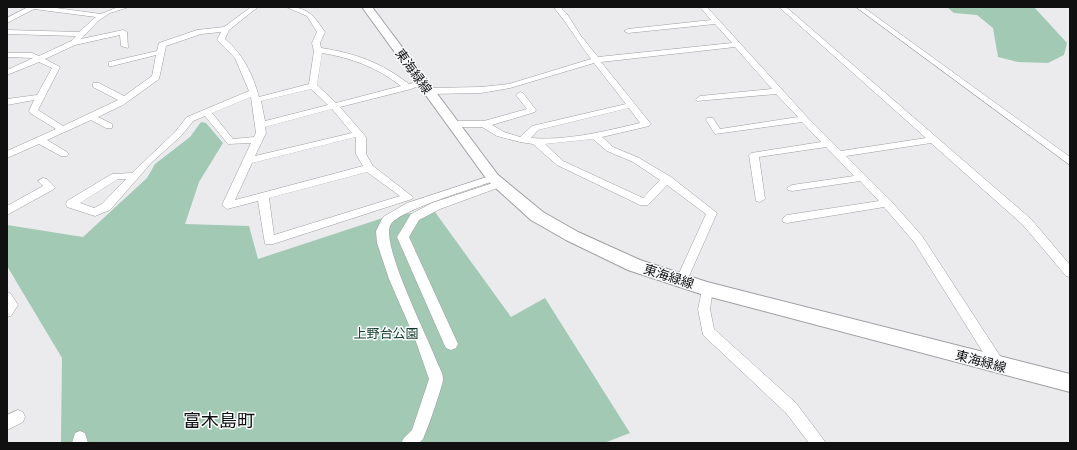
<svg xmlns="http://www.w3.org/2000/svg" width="1077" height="450" viewBox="0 0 1077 450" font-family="'Exo 2','Noto Sans JP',sans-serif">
	<rect width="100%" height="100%" fill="#ebebee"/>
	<!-- green -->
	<g fill="#a1c9b4">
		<polygon points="947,7 1034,7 1067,43 1064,55 1048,63 1018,62 998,57 993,28 977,15 954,13"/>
		<polygon points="201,122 206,123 223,143 199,182 185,224 249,226 258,259 395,214 435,212 511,317 545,298 630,433 604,443 61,443 62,358 7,266 7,225 83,237 147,178 155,164 190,137"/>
	</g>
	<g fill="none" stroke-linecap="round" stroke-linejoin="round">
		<!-- street casing -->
		<g stroke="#9d9ea0" stroke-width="1">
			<g id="street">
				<path d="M28,7H49L101,14L118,7H129L110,13L98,21L81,39L123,30L127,32L128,48L121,46L120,35L75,45L45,59L60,67L38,110L63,126L118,100L93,87V83H99L124,96L152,76L156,55L112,66H109V62L157,51L159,43L197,30L224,27L251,7H258L229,30L225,39C243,54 253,75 259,97L309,84L314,51L312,43L317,32L307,16L286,7C308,7 313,15 325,32L320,43L321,48C355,53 382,63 409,84L422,81L426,83L411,89L340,107L366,137V154L373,166L413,197L412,199L273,244H265L258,201L227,209L222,205L251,143L228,144L205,116L193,121L181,136L152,162L110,210L95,216L67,207L66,204L67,201L112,174L132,173L175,132L187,117L249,91L235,58L217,40L221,32L201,34L166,46L159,79L123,105L98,117L112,124V128H106L91,120L47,140L67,152L69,154L67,156H61L39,144L7,158V151L56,129L30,113L29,111L34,100L7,105V99L37,95L52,68L39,62L7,75V70L33,58L7,57V53H32L39,56L71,41L76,36L7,34V30L79,32L96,17L34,9L7,23V18ZM322,53C352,58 376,67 401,86L336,103L317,85ZM311,89L328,105L265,121L261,101ZM251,97L256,133L254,137L233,139L212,113ZM332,109L352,133L255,156L266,133L265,127ZM356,137V154L363,166L235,200L252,163ZM367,172L400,196L274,235L269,198ZM118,179H126L102,204L94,208L80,203Z"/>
				<path d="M556,7H564L562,9L567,14L581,36L598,57L732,43L715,24L628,33L624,31L628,29L711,20L700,7H707L807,117L841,151L926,138L779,7H786L1031,219L1070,265V277L1066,276L1023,225L931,143L846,156L891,201L922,236L1004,362L1006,366L1004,370L999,372L994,370L914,242L884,207L787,223L783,222L782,219L787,215L879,201L860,181L792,191L788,190L787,188L792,185L854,176L826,147L759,157L765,199L760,202L756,201L749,155L751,153L821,142L802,122L715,134L706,120L707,118H713L720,129L798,117L776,94L697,101L696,99L700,96L772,89L735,47L601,62L651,124L649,126L602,137L613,147L639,158L671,177L717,213L686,283H678L676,280L706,214L667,185L648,205H640L557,165L533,144L520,142L497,136L482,127H452L447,124L452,121H484L527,109L516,95L520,92L523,93L536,110L535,112L492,125L504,132L520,137L532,126L626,104L594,63L510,88L481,93L429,94L425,91L429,88L481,87L509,84L591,59C578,42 568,24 555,9ZM629,108L640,123C605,131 568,141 531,138L538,130ZM593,139L607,151L633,162L660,180L643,198L563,161L545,144Z"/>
				<polygon points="856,7 863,7 1070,157 1070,165"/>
				<path d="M493,175L498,178L497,180C477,187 400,210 391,224C379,242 428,337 437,362C439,367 443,373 443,379C443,385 427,431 423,439L419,443H401L404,438L412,430L429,379L415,339L389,279L377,243L376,231L383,217L407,203Z"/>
				<polygon points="43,178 47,179 55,187 54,189 7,215 7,206 43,186 38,181"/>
				<polygon points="499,181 503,182 504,184 503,186 440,209 419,220 409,237 458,344 456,348 451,350 446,348 444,344 397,237 411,214 432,203"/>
				<polygon points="707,284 711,286 713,289 710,309 714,329 796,403 826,443 809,443 786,413 703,335 698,309 703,286"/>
				<polygon points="7,292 11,294 18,305 11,316 7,317"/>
				<polygon points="18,410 23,412 25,417 23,422 7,430 7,415"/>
				<polygon points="80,431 85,433 88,443 72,443 75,433"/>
			</g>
		</g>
		<!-- secondary casing -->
		<g stroke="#9d9ea0" stroke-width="2">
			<polygon id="secondary" points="362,7 372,7 498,175 543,212 578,232 640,260 707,282 1070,374 1070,392 707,296 628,270 566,240 531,220 488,181"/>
		</g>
		<!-- street -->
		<use href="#street" fill="#fff" fill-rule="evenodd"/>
		<!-- secondary -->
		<use href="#secondary" fill="#fff" fill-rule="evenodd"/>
	</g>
	<g text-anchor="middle" stroke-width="3" stroke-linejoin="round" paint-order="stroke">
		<!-- street labels -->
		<g font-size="13" fill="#101011" stroke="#f8f9fb">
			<text transform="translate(414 71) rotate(54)" y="5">東海緑線</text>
			<text transform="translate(669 276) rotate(18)" y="5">東海緑線</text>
			<text transform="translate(981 361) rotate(15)" y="5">東海緑線</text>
		</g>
		<!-- park labels -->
		<g font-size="13" fill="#0f3b29" stroke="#f8f9fb">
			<text x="386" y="338">上野台公園</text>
		</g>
		<!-- near-quarter labels -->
		<g font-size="18" fill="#101011" stroke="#f8f9fb">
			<text x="219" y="427">富木島町</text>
		</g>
	</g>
	<!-- border -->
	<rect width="1077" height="450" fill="none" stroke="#101011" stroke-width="16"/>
</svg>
